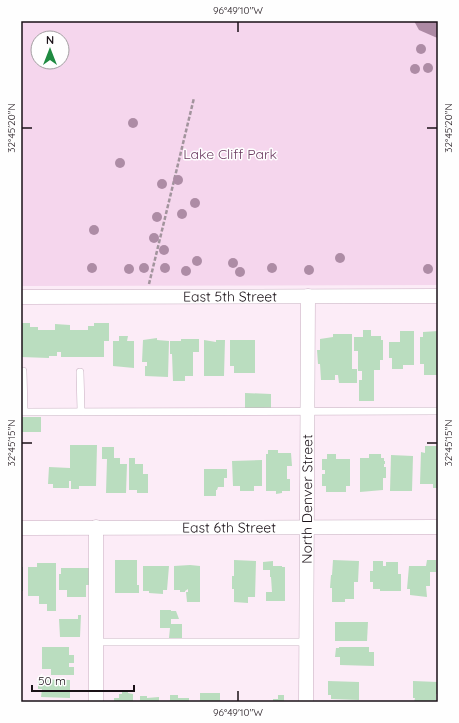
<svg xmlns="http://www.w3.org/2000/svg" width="459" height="723" viewBox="0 0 459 723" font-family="Quicksand,sans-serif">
	<rect width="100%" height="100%" fill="#fcecf7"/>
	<!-- green -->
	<path fill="#f5d6ed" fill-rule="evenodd" d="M21,21H438V285L21,286ZM38,38H62V62H38Z"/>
	<!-- water -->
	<polygon fill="#ad8aa4" points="414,21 438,21 438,38 435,37 419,30"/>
	<!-- building -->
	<g fill="#baddbf">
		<polygon points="21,323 30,323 30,327 38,327 38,330 55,330 55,324 70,325 70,330 88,330 88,326 94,326 94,323 109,323 109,341 104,341 104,357 61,357 61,352 57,352 57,356 49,356 49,358 21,357"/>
		<polygon points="363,330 371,330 371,336 381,336 381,340 383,340 383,360 380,360 380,370 374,370 374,401 359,401 359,380 362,380 362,371 358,371 358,351 354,351 354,337 363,337"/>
		<polygon points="400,331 414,331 414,365 403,365 403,369 392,369 392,358 389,358 389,342 400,342"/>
		<polygon points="438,331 438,375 424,375 424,364 420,364 420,337 423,337 423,332"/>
		<polygon points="333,334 352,334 352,369 357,369 357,383 339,383 338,375 335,375 335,380 321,380 320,364 318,364 317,350 320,350 320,339 333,337"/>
		<polygon points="119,336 128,336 127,341 134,341 134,368 113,366 113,341 119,341"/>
		<polygon points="157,338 157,340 169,341 168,377 145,376 145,366 147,366 147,362 142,362 143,340"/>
		<polygon points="181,339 199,339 199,352 193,352 193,376 185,376 185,381 173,381 172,354 170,354 170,341 181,341"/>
		<polygon points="204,340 216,342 216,340 225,340 224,376 204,376"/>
		<polygon points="230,340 255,340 255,373 234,373 234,366 230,366"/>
		<polygon points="245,393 271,394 271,409 245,409"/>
		<rect x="21" y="417" width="20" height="15"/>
		<polygon points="70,445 97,445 96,486 79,486 79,489 71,489 71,481 69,481 69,488 53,488 53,484 48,484 49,467 70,468"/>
		<polygon points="425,446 438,446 438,488 433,488 433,484 420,484 421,452 425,453"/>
		<polygon points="102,447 114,447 114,458 120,458 120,464 127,464 126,493 106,493 107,459 102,459"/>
		<polygon points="268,450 278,450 278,453 291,453 292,466 287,466 287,479 290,479 290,491 282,491 282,493 276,494 276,491 266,491 266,454 268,454"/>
		<polygon points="327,454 336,454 336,459 350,459 350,486 346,486 346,492 326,492 326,486 322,486 322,474 325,474 325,470 322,470 322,459 327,459"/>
		<polygon points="369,454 381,454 381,458 384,458 384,461 385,461 385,464 384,464 384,467 386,467 386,478 383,478 383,490 360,492 360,458 369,458"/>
		<polygon points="391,455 413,456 412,491 390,491"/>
		<polygon points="129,458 135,458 135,464 143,464 143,474 148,474 148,493 137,493 137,490 129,490"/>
		<polygon points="262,460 262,486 254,486 254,491 240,491 240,486 233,486 232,461"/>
		<polygon points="204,469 227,469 227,478 224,478 224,487 218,487 217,490 216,490 216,496 204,496"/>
		<polygon points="115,560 137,560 137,585 139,585 139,593 115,593"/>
		<polygon points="234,560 256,561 255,597 248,597 248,603 234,602 234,589 232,589 232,576 234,576"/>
		<polygon points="333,560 359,561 358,582 354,582 354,599 345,599 345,602 332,602 332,588 330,588 331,575 332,575"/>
		<polygon points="427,560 436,560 436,572 430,572 430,586 426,586 427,597 410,595 410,589 407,589 409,566 426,566"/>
		<polygon points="273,561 273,566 282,566 282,567 285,567 285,601 266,601 266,592 272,592 271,577 270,577 270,570 263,570 263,562"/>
		<polygon points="373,561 383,561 383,566 386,566 386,562 398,562 398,574 401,574 401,591 380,591 380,589 373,589 373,582 370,582 370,571 373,571"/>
		<polygon points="37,563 56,563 56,611 47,611 47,604 39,604 39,596 28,596 28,567 37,567"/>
		<polygon points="190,565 200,566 200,602 187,602 186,592 188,592 188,589 185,591 185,592 180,592 180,590 174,590 174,566"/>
		<polygon points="143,566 169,566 167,590 163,590 163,594 149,593 149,591 143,591"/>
		<rect x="21" y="567" width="2" height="24"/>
		<polygon points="61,568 89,568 89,585 86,585 86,597 67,597 67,590 59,590 59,574 61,574"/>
		<polygon points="160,610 171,610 171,611 176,611 179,619 171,619 171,624 182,624 182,638 169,638 170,628 160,628"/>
		<polygon points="78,615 81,615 80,637 60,637 59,619 78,619"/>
		<polygon points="335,622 368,622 367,641 335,641"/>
		<polygon points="42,647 69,647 69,655 74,655 74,663 69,663 69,667 74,667 74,675 51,675 51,669 42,669"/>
		<polygon points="339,647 369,647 369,652 374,652 374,666 340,665 340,657 335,657 336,648 339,648"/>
		<polygon points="38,679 70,680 70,698 41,697 42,689 38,689"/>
		<polygon points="328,681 359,682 359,700 331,699 331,695 328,695"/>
		<polygon points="413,681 438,682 438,694 436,694 436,702 414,702 415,698 413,698"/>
		<polygon points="122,690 128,690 128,693 133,694 133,702 114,702 114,698 119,698 119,694 122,694"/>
		<rect x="200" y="693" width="20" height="9"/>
		<polygon points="170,695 178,695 178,698 189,698 189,702 170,702"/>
		<polygon points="278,695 284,695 284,702 273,702 273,699 278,699"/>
		<polygon points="140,696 147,696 147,698 159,697 159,702 140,702"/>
	</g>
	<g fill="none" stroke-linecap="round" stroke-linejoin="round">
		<!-- service casing -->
		<g stroke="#c8afc1" stroke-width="8">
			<g id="service">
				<polyline points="23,371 24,411"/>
				<polyline points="80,372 81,411"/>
				<polyline points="21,412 438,411"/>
				<polyline points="96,642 306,642"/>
			</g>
		</g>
		<!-- minor casing -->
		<g stroke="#c8afc1" stroke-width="15">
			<g id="minor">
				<path id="s1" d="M21,297L438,296"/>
				<path id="s2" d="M21,528L438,527"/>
				<polyline points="96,702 96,527"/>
				<path id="s3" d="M306,702L308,296"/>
			</g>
		</g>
		<!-- path -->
		<polyline stroke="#a2949d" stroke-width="2.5" stroke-dasharray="4 2" stroke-linecap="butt" points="149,284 194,98"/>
		<!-- service -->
		<use href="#service" stroke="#fff" stroke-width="7"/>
		<!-- minor -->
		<use href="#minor" stroke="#fff" stroke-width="14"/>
	</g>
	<!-- trees -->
	<g fill="#ad8ca5">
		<circle cx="421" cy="49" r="5"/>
		<circle cx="428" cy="68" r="5"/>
		<circle cx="415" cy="69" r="5"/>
		<circle cx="133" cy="123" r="5"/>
		<circle cx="120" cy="163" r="5"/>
		<circle cx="178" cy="180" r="5"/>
		<circle cx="162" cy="184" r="5"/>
		<circle cx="195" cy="203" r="5"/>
		<circle cx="182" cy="214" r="5"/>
		<circle cx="157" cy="217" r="5"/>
		<circle cx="94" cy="230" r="5"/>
		<circle cx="154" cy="238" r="5"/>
		<circle cx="164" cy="250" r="5"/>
		<circle cx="340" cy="258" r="5"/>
		<circle cx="197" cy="261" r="5"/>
		<circle cx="233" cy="263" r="5"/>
		<circle cx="92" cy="268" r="5"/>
		<circle cx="144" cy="268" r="5"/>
		<circle cx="165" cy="268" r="5"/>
		<circle cx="272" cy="268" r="5"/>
		<circle cx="129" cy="269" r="5"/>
		<circle cx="428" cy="269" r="5"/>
		<circle cx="309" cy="270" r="5"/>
		<circle cx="186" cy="271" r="5"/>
		<circle cx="240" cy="272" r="5"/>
	</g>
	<!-- ticks -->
	<path fill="none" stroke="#1a1117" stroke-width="1.5" d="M238,22V32M22,128H32M427,128H437M22,443H32M427,443H437M238,691V701"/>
	<g text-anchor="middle" stroke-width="3" stroke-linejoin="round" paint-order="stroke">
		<!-- park labels -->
		<g font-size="14" fill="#6d3d62" stroke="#fefefe">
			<text x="230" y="159">Lake Cliff Park</text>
		</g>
		<!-- street labels -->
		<g font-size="14" fill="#1a1117" stroke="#fefefe">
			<text dy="5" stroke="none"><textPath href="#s1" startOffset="209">East 5th Street</textPath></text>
			<text dy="5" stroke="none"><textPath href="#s3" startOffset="203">North Denver Street</textPath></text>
			<text dy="5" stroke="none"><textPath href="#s2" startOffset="208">East 6th Street</textPath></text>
		</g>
	</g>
	<!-- border -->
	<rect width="459" height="723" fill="none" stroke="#fefefe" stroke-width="44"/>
	<!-- north arrow -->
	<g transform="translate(50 50)"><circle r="19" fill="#fefefe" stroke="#a39fa2"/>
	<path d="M0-3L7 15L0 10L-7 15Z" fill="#1f8a41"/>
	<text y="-6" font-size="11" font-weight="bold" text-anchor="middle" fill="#1a1117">N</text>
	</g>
	<!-- scale -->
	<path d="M32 685v6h102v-6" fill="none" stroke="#1a1117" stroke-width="2"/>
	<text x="38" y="685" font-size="12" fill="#1a1117" stroke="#fefefe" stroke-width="3" paint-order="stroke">50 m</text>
	<rect x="22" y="22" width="415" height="679" fill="none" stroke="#1a1117" stroke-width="1.5"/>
	<g font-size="10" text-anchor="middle" fill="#1a1117">
		<text x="238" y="14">96°49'10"W</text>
		<text transform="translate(11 128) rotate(-90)" y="4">32°45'20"N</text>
		<text transform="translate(448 128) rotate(-90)" y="4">32°45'20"N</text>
		<text transform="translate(11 443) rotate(-90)" y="4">32°45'15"N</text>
		<text transform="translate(448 443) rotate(-90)" y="4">32°45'15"N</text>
		<text x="238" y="716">96°49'10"W</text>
	</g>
</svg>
